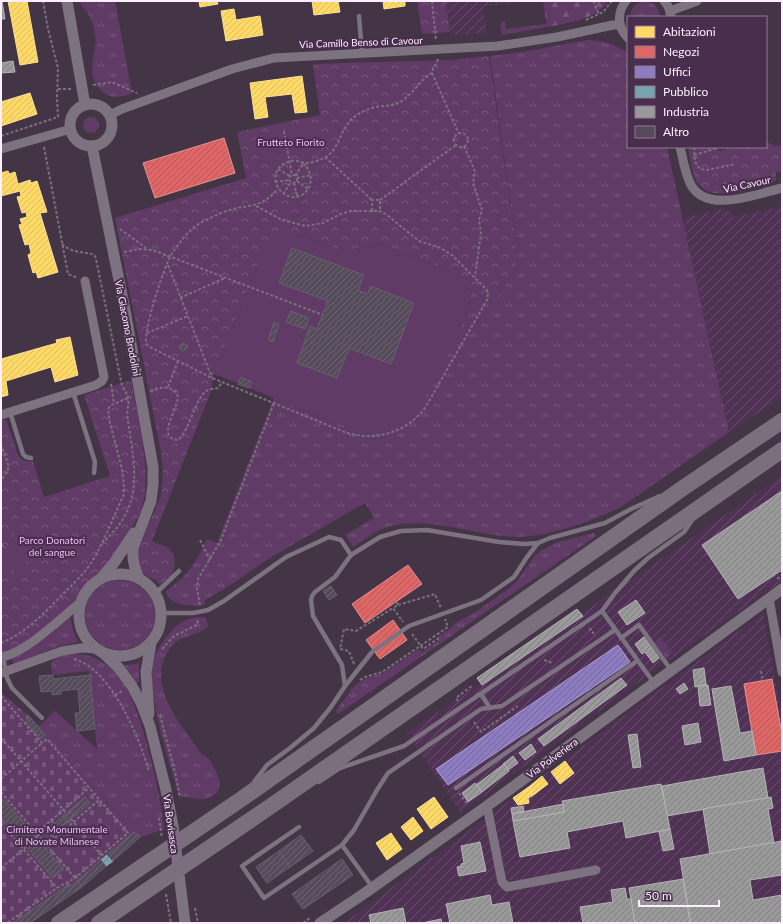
<svg xmlns="http://www.w3.org/2000/svg" width="783" height="924" viewBox="0 0 783 924" font-family="Lato,sans-serif">
	<defs>
		<pattern id="industrial-furrows" width="10" height="10" patternUnits="userSpaceOnUse"><rect width="10" height="10" fill="#4f3254"/><path d="M-1 1l2-2M0 10L10 0M9 11l2-2" fill="none" stroke="#69506e"/></pattern>
		<pattern id="grass-tufts" width="24" height="20" patternUnits="userSpaceOnUse"><rect width="24" height="20" fill="#5f3b65"/><path d="M3 7l-1-3M5 7V3M7 7l1-3M15 17l-1-3M17 17v-4M19 17l1-3" fill="none" stroke="#77587c"/></pattern>
		<pattern id="forest-firs" width="22" height="20" patternUnits="userSpaceOnUse"><rect width="22" height="20" fill="#5f3b65"/><path d="M5 1l3.5 6h-7zM16 11l3.5 6h-7z" fill="#77587c"/></pattern>
		<pattern id="cemetery-stones" width="16" height="16" patternUnits="userSpaceOnUse"><rect width="16" height="16" fill="#5f3b65"/><path d="M2 7V4a2 2 0 0 1 4 0v3zM10 15v-3a2 2 0 0 1 4 0v3z" fill="#77587c"/></pattern>
		<pattern id="park-crowns" width="20" height="18" patternUnits="userSpaceOnUse"><rect width="20" height="18" fill="#5f3b65"/><path d="M2 6a3 3 0 1 1 6 0M12 15a3 3 0 1 1 6 0" fill="none" stroke="#77587c"/></pattern>
		<pattern id="homes-hatch" width="6" height="6" patternUnits="userSpaceOnUse"><rect width="6" height="6" fill="#ffd966"/><path d="M-1 1l2-2M0 6l6-6M5 7l2-2" fill="none" stroke="#dbbc61"/></pattern>
		<pattern id="shops-hatch" width="6" height="6" patternUnits="userSpaceOnUse"><rect width="6" height="6" fill="#e06666"/><path d="M-1 1l2-2M0 6l6-6M5 7l2-2" fill="none" stroke="#ac5c5d"/></pattern>
		<pattern id="offices-hatch" width="6" height="6" patternUnits="userSpaceOnUse"><rect width="6" height="6" fill="#8e7cc3"/><path d="M-1 1l2-2M0 6l6-6M5 7l2-2" fill="none" stroke="#776a99"/></pattern>
		<pattern id="public-hatch" width="6" height="6" patternUnits="userSpaceOnUse"><rect width="6" height="6" fill="#76a5af"/><path d="M-1 1l2-2M0 6l6-6M5 7l2-2" fill="none" stroke="#698991"/></pattern>
		<pattern id="industry-hatch" width="6" height="6" patternUnits="userSpaceOnUse"><rect width="6" height="6" fill="#999"/><path d="M-1 1l2-2M0 6l6-6M5 7l2-2" fill="none" stroke="#828182"/></pattern>
		<pattern id="building-hatch" width="6" height="6" patternUnits="userSpaceOnUse"><rect width="6" height="6" fill="#554b5a"/><path d="M-1 1l2-2M0 6l6-6M5 7l2-2" fill="none" stroke="#6e6573"/></pattern>
	</defs>
	<rect width="100%" height="100%" fill="#443546"/>
	<!-- industrial -->
	<g fill="url(#industrial-furrows)">
		<polygon points="446,1 526,1 483,7 487,33 451,35"/>
		<polygon points="782,206 782,397 729,432 683,218 719,209 724,209 732,212 733,217"/>
		<polygon points="782,476 782,581 648,675 461,813 407,733"/>
		<polygon points="763,613 782,717 782,923 344,923"/>
	</g>
	<!-- grass -->
	<g fill="url(#grass-tufts)">
		<path d="M79,1H115L131,88V94C115,99 102,98 95,82C93,78 92,74 92,70C92,57 97,46 95,34C92,16 88,15 79,1Z"/>
		<path d="M644,1C654,2 659,7 660,17H630C631,8 635,3 644,1Z"/>
		<polygon points="503,21 505,22 506,29 547,24 547,27 502,35 500,25"/>
		<path d="M588,40C603,40 616,45 628,53V147H667L729,432L621,507C593,521 548,537 516,537C475,536 428,515 387,527C375,531 364,540 353,547L345,535L374,518L365,503L273,556L226,588L205,600L204,605C193,607 167,605 166,591C189,575 195,564 207,539L217,543L274,398L336,423L466,316L471,292L495,301L515,270L518,257L490,56L522,52Z"/>
		<circle cx="91" cy="125" r="8"/>
		<polygon points="594,533 596,536 338,714 336,711 354,686 366,678 383,673 419,649 422,652 439,640 437,637 454,626 453,624 471,615 510,588 517,581 534,557 540,551 558,542"/>
		<circle cx="120" cy="615" r="35"/>
		<path d="M70,616L73,630L78,642L59,646L18,663H13L12,659C19,653 29,650 37,645C49,636 60,626 70,616Z"/>
		<path d="M198,617H204L206,618L208,626C197,638 179,633 168,651C150,680 171,712 188,735C193,742 197,750 203,755C205,757 209,758 210,760C212,763 220,780 220,783C220,786 218,789 218,792L207,799H198L179,796C171,766 144,687 153,659C157,650 162,642 168,635C177,624 184,619 198,617Z"/>
		<polygon points="660,637 672,653 666,658 654,642"/>
		<path d="M72,653C91,654 106,661 118,675C129,688 134,705 140,721C151,757 160,791 164,829L161,830L139,838L100,793L97,796L38,727L55,711L97,749L89,671L53,675C52,671 51,667 51,664C53,657 67,654 72,653Z"/>
		<polygon points="139,662 139,682 133,683 121,666 135,664"/>
	</g>
	<!-- forest -->
	<path fill="url(#forest-firs)" d="M543,1H608C596,20 568,23 547,27Z"/>
	<!-- cemetery -->
	<polygon fill="url(#cemetery-stones)" points="1,693 30,717 97,795 100,793 139,838 82,887 30,923 1,923"/>
	<!-- park -->
	<g fill="url(#park-crowns)">
		<polygon points="417,1 446,1 450,32 422,34"/>
		<path d="M489,56L518,257L515,270L495,301L471,292L448,270L380,244L342,251L294,233L266,245L214,374L210,394L152,541C156,543 162,545 167,547C175,552 177,565 172,573C170,577 164,581 161,584H159L156,580L147,576L140,570L136,555L161,495L163,474L161,452L115,218L246,178L237,132L320,115L313,64L450,60Z"/>
		<path d="M766,141L774,146H782V171L776,172V181C755,187 708,206 696,180C691,170 690,158 688,147H718L719,151L737,147H766Z"/>
		<path d="M131,380L142,438L146,473L145,496L140,514L129,533L104,569L97,573L81,589L74,602L44,628L18,647L1,654V421L6,419L18,455C22,461 26,462 33,461L44,497L110,476L84,395Z"/>
	</g>
	<!-- garden -->
	<g fill="#5f3b65">
		<polygon points="312,124 317,150 261,161 256,135"/>
		<polygon points="286,231 294,233 342,251 380,244 448,270 471,292 466,316 459,335 420,406 409,417 397,425 381,430 367,431 353,428 336,423 214,374 266,245 274,235"/>
		<polygon points="20,525 41,536 20,574 1,564 1,557"/>
	</g>
	<!-- homes -->
	<g fill="url(#homes-hatch)" stroke="#fee094">
		<polygon points="8,1 27,1 38,62 20,65"/>
		<polygon points="199,1 217,1 218,4 200,7"/>
		<polygon points="312,1 338,1 340,12 314,15"/>
		<polygon points="383,1 405,1 405,6 384,9"/>
		<polygon points="234,9 236,20 260,16 263,35 226,41 221,11"/>
		<polygon points="302,76 307,112 295,113 292,94 265,97 268,117 255,119 250,83"/>
		<polygon points="30,93 37,114 1,126 1,102"/>
		<polygon points="8,171 9,174 15,172 18,184 30,180 31,183 37,181 47,212 40,213 58,272 38,278 36,272 33,273 28,255 31,253 29,244 25,245 19,225 22,224 20,219 27,217 26,212 22,213 17,197 21,196 20,191 1,196 1,173"/>
		<polygon points="70,337 78,375 55,382 51,367 6,381 8,395 1,397 1,359 57,343 56,340"/>
		<polygon points="565,761 574,773 560,784 551,772"/>
		<polygon points="542,776 548,784 532,796 530,786"/>
		<polygon points="530,786 532,796 528,798 529,803 518,805 513,798"/>
		<polygon points="434,797 448,817 431,829 417,809"/>
		<polygon points="413,817 423,831 411,840 401,827"/>
		<polygon points="391,833 402,849 387,860 376,843"/>
	</g>
	<!-- shops -->
	<g fill="url(#shops-hatch)" stroke="#e98f94">
		<polygon points="224,138 235,173 155,198 143,163"/>
		<polygon points="408,565 422,584 365,623 352,604"/>
		<polygon points="393,620 407,640 380,659 366,640"/>
		<polygon points="772,679 782,734 782,751 756,755 744,684"/>
	</g>
	<!-- offices -->
	<polygon fill="url(#offices-hatch)" stroke="#af9ed5" points="618,645 630,662 448,785 436,769"/>
	<!-- public -->
	<polygon fill="url(#public-hatch)" stroke="#9ebbc7" points="107,855 113,861 106,866 101,860"/>
	<!-- industry -->
	<g fill="url(#industry-hatch)" stroke="#b7b3b8">
		<polygon points="1,1 2,1 5,19 1,19"/>
		<polygon points="13,61 15,72 1,73 1,63"/>
		<polygon points="782,491 782,570 738,599 702,545"/>
		<polygon points="636,600 645,613 627,625 618,612"/>
		<polygon points="577,609 583,616 482,685 477,678"/>
		<polygon points="644,637 659,658 653,663 645,652 642,654 635,644"/>
		<polygon points="704,668 706,685 695,687 693,670"/>
		<polygon points="621,678 627,685 544,746 538,739"/>
		<polygon points="684,683 688,689 680,694 676,689"/>
		<polygon points="708,685 711,705 700,706 698,686"/>
		<polygon points="731,686 740,733 752,731 756,755 724,761 712,689"/>
		<polygon points="698,723 701,742 685,745 682,726"/>
		<polygon points="637,734 641,767 633,768 628,735"/>
		<polygon points="531,744 536,752 525,760 519,753"/>
		<polygon points="513,756 518,763 508,770 503,764"/>
		<polygon points="504,764 509,771 482,792 476,785"/>
		<polygon points="763,768 768,798 667,816 662,786"/>
		<polygon points="475,783 482,792 468,802 462,793"/>
		<polygon points="661,784 670,829 626,838 623,821 567,832 570,848 520,857 513,821 564,812 562,801"/>
		<polygon points="771,797 773,808 768,809 774,843 710,854 703,809"/>
		<polygon points="563,804 564,812 513,821 512,814"/>
		<polygon points="523,806 524,811 512,814 511,808"/>
		<polygon points="670,829 674,849 663,851 659,832"/>
		<polygon points="782,841 782,875 750,880 753,900 782,895 782,923 691,923 680,859"/>
		<polygon points="480,842 486,871 459,876 457,867 461,866 461,864 464,863 461,846"/>
		<polygon points="683,879 690,923 635,923 629,888"/>
		<polygon points="625,888 627,899 631,899 635,923 583,923 580,907 613,902 611,890"/>
		<polygon points="490,895 492,905 509,902 513,923 450,923 446,904"/>
		<polygon points="403,908 406,923 371,923 369,915"/>
		<polygon points="441,919 442,923 422,923"/>
	</g>
	<!-- building -->
	<g fill="url(#building-hatch)" stroke="#685f6e">
		<polygon points="292,248 364,275 358,290 368,294 370,286 414,303 391,364 349,348 337,378 297,363 310,326 317,329 328,301 279,283"/>
		<polygon points="291,311 309,318 305,329 286,322"/>
		<polygon points="274,322 279,324 273,342 268,340"/>
		<circle cx="183" cy="347" r="3.5"/>
		<polygon points="241,377 252,382 249,388 238,384"/>
		<polygon points="331,586 337,595 329,600 323,591"/>
		<polygon points="53,675 53,679 90,675 95,729 77,731 75,713 80,713 78,689 61,691 61,694 52,695 52,691 41,692 39,676"/>
		<polygon points="30,717 45,735 40,739 25,721"/>
		<polygon points="1,796 34,835 24,844 1,818"/>
		<polygon points="85,797 90,803 74,816 69,811"/>
		<polygon points="69,811 74,816 68,822 63,816"/>
		<polygon points="63,816 68,822 49,838 44,832"/>
		<polygon points="134,832 139,838 113,861 107,855"/>
		<polygon points="301,835 313,851 290,867 279,851"/>
		<polygon points="41,843 64,869 53,878 28,849 33,845 36,848"/>
		<polygon points="279,851 290,867 267,883 256,867"/>
		<polygon points="342,859 353,875 303,909 292,894"/>
		<polygon points="101,860 106,866 82,887 77,881"/>
		<polygon points="77,881 82,887 30,923 13,923 68,885 69,887"/>
	</g>
	<g fill="none" stroke-linecap="round" stroke-linejoin="round">
		<!-- path -->
		<g stroke="#7b717d" stroke-width="2" stroke-dasharray="3 2" stroke-linecap="butt">
			<polyline points="432,1 436,40"/>
			<polyline points="594,1 595,6 599,14"/>
			<polyline points="586,20 603,12 612,1"/>
			<path d="M438,59C437,64 433,67 432,73L459,134"/>
			<polyline points="93,85 112,82 137,93"/>
			<polyline points="58,89 72,89"/>
			<polyline points="284,131 292,175"/>
			<circle cx="461" cy="140" r="7"/>
			<polyline points="1,136 58,117 57,97 58,68 48,29 43,1"/>
			<polyline points="464,146 475,171 473,183 482,210 479,220 481,233 475,277"/>
			<polyline points="44,147 68,274 78,278"/>
			<polyline points="694,147 695,162 700,169 707,170 735,164"/>
			<polyline points="694,155 718,148"/>
			<polyline points="325,157 372,200"/>
			<path d="M303,163C323,183 300,207 283,193C275,187 273,176 278,169C282,163 290,160 297,161C300,161 302,163 305,163C312,163 320,160 326,157C340,148 340,129 353,118C362,110 373,107 384,106C388,105 392,106 396,104C411,98 418,81 432,73"/>
			<polyline points="278,169 290,176"/>
			<polyline points="296,175 292,175 290,176 289,180 291,182 294,183 297,181 297,178 296,175 303,163"/>
			<polyline points="297,178 311,175"/>
			<polyline points="297,181 308,189"/>
			<polyline points="275,182 289,180"/>
			<polyline points="294,183 297,196"/>
			<polyline points="283,194 291,182"/>
			<polyline points="380,200 456,145"/>
			<path d="M256,206L282,220L306,226L323,223L341,214L350,211H380L387,215L419,241L441,248L453,256L487,290L488,293L487,300L425,408C406,433 376,441 347,433L212,378L150,347C147,345 146,343 146,340C145,326 164,267 171,255C179,243 189,229 202,222C212,217 222,212 233,209C255,204 261,207 278,189"/>
			<polyline points="372,211 372,200 380,200 380,211"/>
			<polyline points="120,229 146,248"/>
			<path d="M62,244C70,252 81,252 92,254L95,256L96,259L122,386C134,404 125,403 128,421C133,456 142,491 121,522C116,530 109,536 103,543"/>
			<polyline points="124,252 139,249 153,250 323,315"/>
			<polyline points="168,265 212,378"/>
			<polyline points="180,298 225,278"/>
			<polyline points="147,333 188,316"/>
			<polyline points="111,384 114,403"/>
			<polyline points="168,387 178,361"/>
			<path d="M150,391C161,387 168,385 177,393C178,397 178,401 176,405C174,414 158,439 178,440C190,430 195,399 206,391C209,389 214,389 218,388L222,382"/>
			<polyline points="1,444 9,467 1,481"/>
			<polyline points="200,540 210,560"/>
			<polyline points="1,545 6,548"/>
			<polyline points="777,579 782,575"/>
			<polyline points="396,602 398,605 393,608 403,622"/>
			<polyline points="200,605 197,589 198,579 220,542 274,403"/>
			<polyline points="398,605 435,594 441,608"/>
			<polyline points="589,630 591,629 595,636"/>
			<polyline points="412,634 423,649 439,638"/>
			<path d="M1,643C26,633 44,613 63,594C73,584 85,573 93,560C105,539 114,516 124,494V486L122,469L110,423L108,409L111,405L131,397"/>
			<polyline points="162,649 174,636 197,625 198,619"/>
			<path d="M74,659C111,669 139,737 149,771"/>
			<polyline points="544,660 552,663"/>
			<polyline points="354,664 349,651 340,649 344,629 356,631 393,608"/>
			<polyline points="761,671 763,681"/>
			<polyline points="360,680 365,677 382,672 448,627 445,619"/>
			<polyline points="115,695 122,691"/>
			<polyline points="1,696 42,743 47,739 128,833 75,878 57,888 7,923"/>
			<polyline points="458,701 456,698 473,685"/>
			<polyline points="160,715 175,772 180,798"/>
			<polyline points="474,722 481,732 518,706"/>
			<polyline points="1,738 66,813"/>
			<polyline points="1,779 42,743"/>
			<polyline points="1,792 75,878"/>
			<polyline points="459,793 468,805"/>
			<polyline points="159,818 162,838"/>
			<polyline points="71,819 104,858"/>
			<polyline points="1,823 57,888"/>
			<polyline points="47,845 99,800"/>
			<polyline points="1,868 39,836 41,829 89,788"/>
			<polyline points="166,894 171,923"/>
			<polyline points="195,908 198,923"/>
			<polyline points="303,923 310,918"/>
		</g>
		<!-- service -->
		<g stroke="#7d727f" stroke-width="4.5">
			<polyline points="359,16 362,53"/>
			<polyline points="73,392 95,462 94,473"/>
			<polyline points="10,412 23,454 26,457 31,458"/>
			<polyline points="156,593 179,571"/>
			<polyline points="602,611 654,683"/>
			<polyline points="162,613 193,613 208,610 224,601 286,557 329,537 341,540 351,555"/>
			<polyline points="621,638 639,625 671,670"/>
			<polyline points="3,657 7,678 12,688 42,718"/>
			<polyline points="345,686 342,665 313,616 311,600 312,596 315,592 335,577 351,555 380,537 401,531 427,530 499,542 524,544 538,543"/>
			<polyline points="481,694 490,708"/>
			<polyline points="254,782 267,765 290,748 314,728 331,707 345,686 372,652 409,626 481,600 514,577 527,557 538,543 550,538 605,523 631,509 660,496"/>
			<polyline points="319,782 340,768 404,746 602,611 615,593 634,571 648,558 684,532 693,519"/>
			<polyline points="456,788 637,661"/>
			<polyline points="299,827 242,866 264,898 342,845 373,888"/>
			<polyline points="342,845 354,830 377,790 388,773 481,709 502,706 615,630"/>
		</g>
		<!-- minor -->
		<g stroke="#7d727f" stroke-width="9">
			<path d="M626,1C617,12 617,27 628,38"/>
			<polyline points="664,1 668,6 671,16"/>
			<polyline points="670,11 697,1"/>
			<polyline points="110,115 122,109 232,69 274,58 498,46 557,37 613,25 620,25"/>
			<path d="M680,147C683,159 685,174 691,185C707,214 757,194 782,188"/>
			<polyline points="1,149 71,129"/>
			<polyline points="1,415 96,385 102,381 104,377 85,281"/>
			<polyline points="769,598 782,672"/>
			<path d="M1,658C32,648 56,622 81,602"/>
			<polyline points="1,673 62,651 81,648 96,649"/>
			<polyline points="487,806 502,882 507,887 596,870"/>
		</g>
		<!-- tertiary -->
		<g stroke="#7d727f" stroke-width="11">
			<polyline points="67,1 85,105"/>
			<circle cx="91" cy="125" r="21"/>
			<path d="M92,146L125,310L153,467V484L151,501L133,548C132,559 134,568 139,578"/>
			<circle cx="120" cy="615" r="41"/>
			<polyline points="100,579 114,563 134,533"/>
			<polyline points="102,652 118,667 132,686 141,703 150,726 166,790 173,826 185,923"/>
			<polyline points="149,714 146,672 151,643"/>
			<polyline points="320,923 365,893 487,806 782,589"/>
		</g>
		<!-- motorway -->
		<g stroke="#7b6e7d" stroke-width="16">
			<polyline points="59,923 240,800 683,488 782,421"/>
			<polyline points="99,923 271,806 782,450"/>
		</g>
	</g>
	<g text-anchor="middle" stroke-width="4" stroke-linejoin="round" paint-order="stroke">
		<!-- street labels -->
		<g font-size="10" fill="#fdefff" stroke="#492e4d">
			<text transform="translate(361 42) rotate(-2)" y="4">Via Camillo Benso di Cavour</text>
			<text transform="translate(747 184) rotate(-12)" y="4">Via Cavour</text>
			<text transform="translate(128 328) rotate(79)" y="4">Via Giacomo Brodolini</text>
			<text transform="translate(552 758) rotate(-36)" y="4">Via Polveriera</text>
			<text transform="translate(171 824) rotate(82)" y="4">Via Bovisasca</text>
		</g>
		<!-- park labels -->
		<g font-size="10" fill="#f0bcf8" stroke="#492e4d">
			<text x="291" y="146">Frutteto Fiorito</text>
			<text x="52" y="544">Parco Donatori<tspan x="52" dy="12">del sangue</tspan></text>
			<text x="57" y="833">Cimitero Monumentale<tspan x="57" dy="12">di Novate Milanese</tspan></text>
		</g>
	</g>
	<!-- border -->
	<rect width="783" height="924" fill="none" stroke="#fdefff" stroke-width="4"/>
	<!-- legend -->
	<rect x="627" y="16" width="140" height="132" fill="#492e4d" stroke="#917b94"/>
	<rect x="635" y="26" width="20" height="12" fill="#ffd966" stroke="#917b94"/>
	<text x="663" y="36" font-size="12" fill="#fdefff">Abitazioni</text>
	<rect x="635" y="46" width="20" height="12" fill="#e06666" stroke="#917b94"/>
	<text x="663" y="56" font-size="12" fill="#fdefff">Negozi</text>
	<rect x="635" y="66" width="20" height="12" fill="#8e7cc3" stroke="#917b94"/>
	<text x="663" y="76" font-size="12" fill="#fdefff">Uffici</text>
	<rect x="635" y="86" width="20" height="12" fill="#76a5af" stroke="#917b94"/>
	<text x="663" y="96" font-size="12" fill="#fdefff">Pubblico</text>
	<rect x="635" y="106" width="20" height="12" fill="#999999" stroke="#917b94"/>
	<text x="663" y="116" font-size="12" fill="#fdefff">Industria</text>
	<rect x="635" y="126" width="20" height="12" fill="#554b5a" stroke="#917b94"/>
	<text x="663" y="136" font-size="12" fill="#fdefff">Altro</text>
	<!-- scale -->
	<path d="M639 900v6h80v-6" fill="none" stroke="#fdefff" stroke-width="2"/>
	<text x="645" y="900" font-size="12" fill="#fdefff" stroke="#492e4d" stroke-width="3" paint-order="stroke">50 m</text>
</svg>
